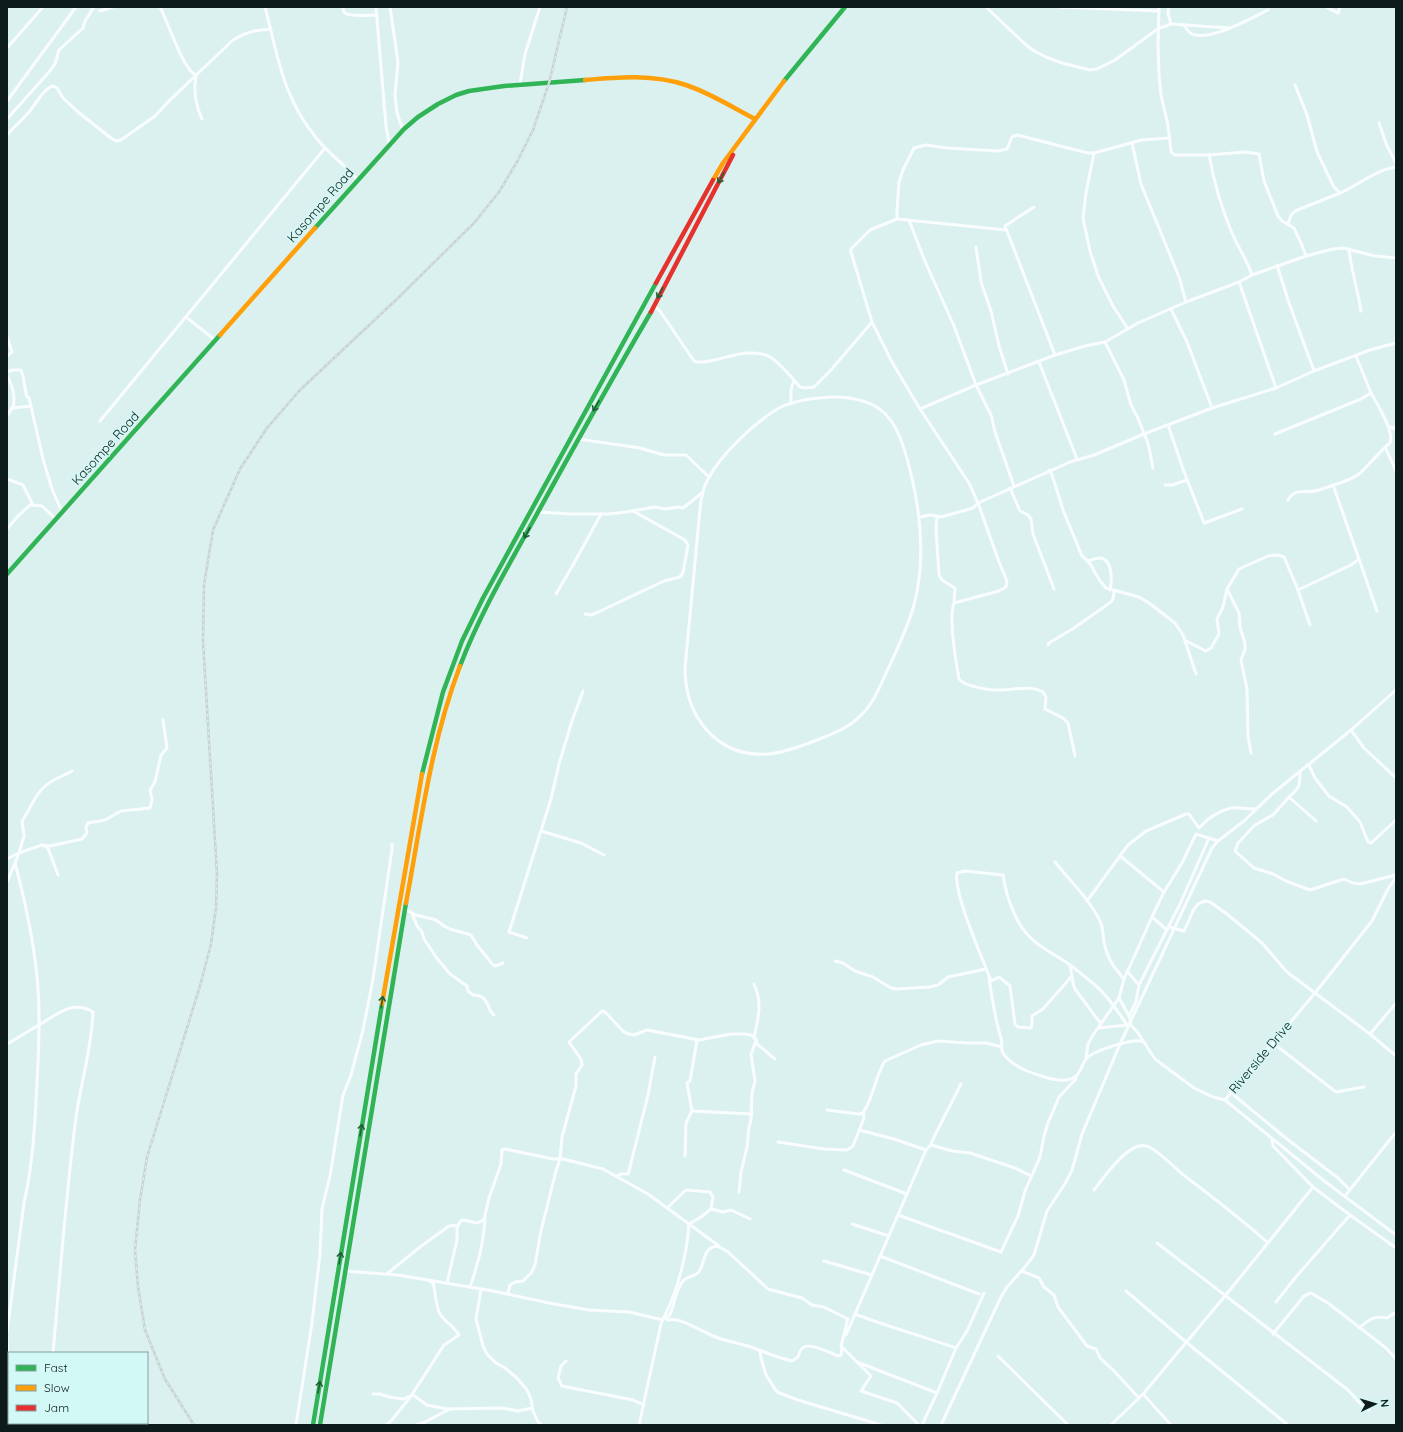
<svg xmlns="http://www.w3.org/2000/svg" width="1403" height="1432" viewBox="0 0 1403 1432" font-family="Quicksand,sans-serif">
	<rect width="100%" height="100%" fill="#dbf1ef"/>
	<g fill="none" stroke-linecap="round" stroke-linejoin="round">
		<!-- street -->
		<g stroke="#fafdfd" stroke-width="3">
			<path d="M160,7C168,22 183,70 196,75C193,91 195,104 202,119"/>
			<path d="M265,7C278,57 283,99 318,140C329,154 345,165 357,179"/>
			<path d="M343,7C343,9 343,12 345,13C350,17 370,15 377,15"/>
			<polyline points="376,7 386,126 389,143"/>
			<polyline points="390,7 398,62 395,95 397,113 403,130"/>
			<polyline points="986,7 1024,43 1034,51 1046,57 1062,63 1090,70 1097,69 1115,60 1159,28 1166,26 1171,24 1229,28"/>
			<polyline points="1059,7 1159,11"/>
			<path d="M1159,7L1158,45L1159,75L1161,95L1168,125L1171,151L1173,154L1176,155H1209C1214,182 1221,207 1232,233C1238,247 1247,260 1252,275"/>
			<polyline points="1169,7 1168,13 1171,24"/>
			<polyline points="1326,7 1338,13 1340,7"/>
			<polyline points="100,11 113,7"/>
			<path d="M1184,25C1186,28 1189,33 1192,34C1210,42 1251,18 1268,10"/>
			<polyline points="7,48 43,7"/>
			<polyline points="520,84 525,54 540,7"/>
			<path d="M1295,85L1307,115L1317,152L1334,187L1340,193C1359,185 1375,170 1396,167"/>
			<polyline points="7,101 76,7"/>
			<polyline points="7,119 49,72 55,64 59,50 83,28 85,21 94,7"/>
			<polyline points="1379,123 1387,146 1396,163"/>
			<path d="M7,135C14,127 22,120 29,112C36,104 43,89 53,86L57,88L63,98L78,112L111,138L116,141L121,140L155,116L170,100L233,40C245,32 257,30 271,29"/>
			<polyline points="1132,143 1141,184 1179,277 1186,302"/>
			<polyline points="1094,153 1086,193 1083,218 1090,251 1098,276 1113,306 1128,329"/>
			<polyline points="1209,155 1245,152 1259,154 1264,181 1278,216 1282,221 1294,228 1301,243 1306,256"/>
			<polyline points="1034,207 1005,226 1055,355"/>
			<polyline points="897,219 897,210 899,182 903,170 914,148 926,145 947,148 998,151 1007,149 1012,137 1017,135 1088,153 1094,153 1142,140 1169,138"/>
			<polyline points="909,220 924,259 954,326 976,385 991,415 995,432 1014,486"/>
			<polyline points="1288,224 1291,215 1295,211 1340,193"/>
			<path d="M1006,230L897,219L870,230L851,249V252L872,322L892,362L920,409L969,483L978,503L999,562L1007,581L1006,587L999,591L954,603C948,617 956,662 959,679C964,686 987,690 997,690C1013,691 1028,684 1043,692L1046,697L1045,709L1063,718L1068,723L1075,756"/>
			<polyline points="976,247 981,282 991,311 999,346 1008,374"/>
			<path d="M1349,249C1351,270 1358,290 1361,311"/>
			<polyline points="1277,265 1289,303 1314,371"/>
			<polyline points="1239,282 1276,388"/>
			<path d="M654,306L660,311L694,361C700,364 708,361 715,360C732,356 753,348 770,357C779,362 793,379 800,387L805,388L814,387L831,370L872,322"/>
			<polyline points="1171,309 1187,342 1212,408"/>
			<polyline points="186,317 215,340"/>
			<polyline points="7,337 12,352 7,356"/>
			<polyline points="1105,342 1124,380 1131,405 1137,416 1148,443 1153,468"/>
			<polyline points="1039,362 1077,459"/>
			<path d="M7,372L13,370H21C25,379 24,388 27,397L29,398L43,459L52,489L62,512"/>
			<path d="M7,375C12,386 16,395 13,408"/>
			<path d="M830,397C883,396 897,419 909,466C921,512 926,559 914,605C908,627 897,650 887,671C880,686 873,705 860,716C849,728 832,734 817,740C802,746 786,752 769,754C717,758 685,717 685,668L700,509C701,498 703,488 708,479C721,454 755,422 779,408C794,400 814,398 830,397Z"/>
			<polyline points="791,404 791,390 794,380"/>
			<polyline points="920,409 976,385 1055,355 1085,346 1105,342 1138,323 1186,302 1239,282 1252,275 1306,256 1333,249 1343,248 1375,256 1396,258"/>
			<polyline points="7,416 12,408 31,406"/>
			<polyline points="100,421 325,148"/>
			<polyline points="1168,425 1183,469 1204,523 1242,509"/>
			<polyline points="1388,426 1396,429"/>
			<polyline points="1275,434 1361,399 1371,393 1356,356"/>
			<polyline points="578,439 640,448 664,455 686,455 709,477"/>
			<polyline points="1385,447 1396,471"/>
			<polyline points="1050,470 1054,481 1063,510 1082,556 1089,562 1100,581 1106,588 1139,597 1149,603 1175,623 1183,635 1196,674"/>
			<polyline points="7,479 23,485 33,505"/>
			<polyline points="1165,485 1172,485 1187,480"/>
			<polyline points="1010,488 1020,511 1028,515 1031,519 1033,534 1054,589"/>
			<path d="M1288,500C1295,487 1307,494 1319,490C1330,486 1350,481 1359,474C1370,464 1379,452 1390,443C1395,432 1377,404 1371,393"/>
			<polyline points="538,512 571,514 608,514 626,512 655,507 666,509 678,507 683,508 702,493"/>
			<polyline points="920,517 930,515 941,517 973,508 978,503 1070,462 1094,455 1144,434 1212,408 1276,388 1314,371 1370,350 1396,343"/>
			<polyline points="937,517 936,530 939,575 942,580 955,588 954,603"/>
			<polyline points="7,529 18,516 30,505 42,506 56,519"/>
			<polyline points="1359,559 1377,611"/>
			<path d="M1087,561C1091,560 1096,558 1100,558C1113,559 1112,581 1110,590"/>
			<polyline points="556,594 573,565 601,514"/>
			<polyline points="585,614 591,615 594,614 664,581 680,577 683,573 688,545 685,540 633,511"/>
			<polyline points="1310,625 1298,590 1351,565 1359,559 1333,485"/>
			<polyline points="1186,641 1206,651 1211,648 1219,634 1217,619 1223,607 1227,589"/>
			<polyline points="1048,645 1049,643 1074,628 1111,602 1113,599 1114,592 1115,591"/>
			<polyline points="1351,730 1364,748 1396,778"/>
			<polyline points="1251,753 1248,736 1247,689 1241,660 1245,649 1245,643 1240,627 1239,613 1227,589 1239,569 1268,556 1278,555 1284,557 1298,590"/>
			<polyline points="1309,765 1315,778 1329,796 1347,807 1360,822 1368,842 1371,843 1396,820"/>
			<path d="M1289,797C1299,788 1300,787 1300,773"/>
			<polyline points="1316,821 1289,797 1273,815 1255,825 1238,843 1235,851 1254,868 1273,874 1286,881 1310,890 1344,879 1353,883 1360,884 1396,875"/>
			<polyline points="541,831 581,843 604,855"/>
			<polyline points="42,845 50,846 82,839 87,833 86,827 88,823 105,820 121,811 150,808 152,800 150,790 155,782 161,755 167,748 163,720"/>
			<polyline points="1120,856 1164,892"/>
			<polyline points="7,859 19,853 42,845 48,848 58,875"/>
			<path d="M1055,862C1070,881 1090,900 1100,921C1103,927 1103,935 1104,942C1108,960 1113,966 1124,979"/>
			<polyline points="1396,877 1388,889 1372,921 1315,993 1225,1100 1323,1180 1396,1235"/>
			<path d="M7,882L19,853L24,836L22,821C30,810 34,796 44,787C51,780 63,776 72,771"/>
			<path d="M1087,901L1128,845L1146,831L1186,814H1189L1199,828C1207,819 1218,811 1231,808C1237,807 1249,809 1256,809"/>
			<polyline points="405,909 416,915 436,920 444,926 450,929 471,935 477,945 493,965 496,966 503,963"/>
			<path d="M412,913L417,926L422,932L424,939L436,957L450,974L467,986L468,991L473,995C490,995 486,1009 494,1015"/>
			<polyline points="1152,917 1164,892 1182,863 1196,834 1218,841"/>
			<polyline points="1169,927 1184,931 1194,909 1198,904 1205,901 1210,902 1227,914 1262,943 1287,972 1370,1034 1396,1056"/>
			<polyline points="527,938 509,932 551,799 559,764 572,721 583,691"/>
			<polyline points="835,961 843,963 855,971 873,977 891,988 896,989 930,987 938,985 948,977 986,969"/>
			<polyline points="1070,965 1073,983 1075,989 1101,1024"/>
			<polyline points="1127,971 1139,985"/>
			<path d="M1071,977L1043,1009L1032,1016V1024L1031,1028L1018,1027L1015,1024L1010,986L999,977L991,981C983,959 953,893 957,873L965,871L1003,875C1006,895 1015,924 1031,938C1039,947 1051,952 1061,959C1073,966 1084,976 1095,985C1108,996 1118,1011 1127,1025"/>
			<path d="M989,978C992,998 995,1019 1001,1038C1003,1043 1000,1048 1003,1053C1013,1068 1032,1073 1048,1078C1057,1080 1069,1083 1077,1075C1081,1071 1082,1064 1086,1059C1094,1050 1131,1039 1143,1041"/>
			<path d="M754,984C763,1004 758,1018 754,1038"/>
			<polyline points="1119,998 1129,1016 1131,1025 1138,1033 1155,1059 1194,1088 1213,1097 1225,1100"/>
			<polyline points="1129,1016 1136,1002 1139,985 1181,902 1209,838"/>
			<polyline points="1098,1028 1128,1025"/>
			<polyline points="1370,1034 1396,1003"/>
			<polyline points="697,1040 690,1081 687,1083 692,1111 752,1114"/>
			<polyline points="1273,1043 1336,1092 1364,1087"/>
			<path d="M7,1044C18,1038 28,1031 39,1025C56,1015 73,999 93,1012C92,1047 81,1082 76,1117C66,1195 60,1274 53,1353"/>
			<polyline points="1086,1058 1088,1044 1093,1035 1119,998 1124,979 1152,917 1167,930"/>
			<polyline points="1230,1092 1287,1139 1338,1178 1350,1190"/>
			<path d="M827,1110L859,1114L863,1113C874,1097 875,1076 885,1061L921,1045L938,1041L966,1043H986L1002,1047"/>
			<polyline points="859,1130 894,1139 926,1150"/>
			<polyline points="1272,1139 1273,1146 1313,1187 1350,1215 1396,1248"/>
			<polyline points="778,1142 824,1149 847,1150 853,1146 864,1118 863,1113"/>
			<polyline points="931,1145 952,1151 970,1153 1015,1168 1031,1176"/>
			<polyline points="685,1156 686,1123 692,1111"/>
			<polyline points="844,1170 907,1194"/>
			<polyline points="617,1176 620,1174 628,1174 630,1167 648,1095 655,1057"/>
			<path d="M1094,1190C1103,1178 1124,1149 1139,1146C1143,1145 1148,1146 1151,1148C1164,1156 1175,1168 1186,1177C1214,1198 1241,1219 1267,1242"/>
			<polyline points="739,1192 741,1172 747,1147 749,1127 751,1120 752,1093 755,1081 751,1054 756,1041"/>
			<polyline points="1345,1196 1396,1132"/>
			<polyline points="667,1208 686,1190 710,1192 713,1197 711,1209"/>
			<polyline points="898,1215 1001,1252 1018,1216 1025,1191 1040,1157 1044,1136 1048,1123 1059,1097 1075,1080 1077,1075"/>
			<path d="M750,1219L731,1210L723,1212L711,1209L701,1217L689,1224C687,1254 678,1290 664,1317L668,1320C680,1317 701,1331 713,1336C725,1341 737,1343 748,1346C763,1351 777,1358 792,1361L798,1357C799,1353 800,1349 804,1347C811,1343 831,1353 838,1356L841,1355L842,1348"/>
			<polyline points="852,1224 889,1236"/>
			<polyline points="1157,1243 1348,1390 1359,1402 1369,1410"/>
			<polyline points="880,1256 979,1294"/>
			<polyline points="824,1261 872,1275"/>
			<polyline points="345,1271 398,1275 493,1291 549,1303 589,1310 629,1312 663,1320"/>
			<polyline points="1022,1271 1039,1278 1044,1287 1054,1295 1058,1307 1087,1346 1096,1349 1100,1358 1113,1370 1139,1398"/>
			<polyline points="388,1273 420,1247 449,1226 458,1225"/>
			<polyline points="447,1283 457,1240 457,1228 460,1222 462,1220 478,1223 484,1219 489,1198 501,1164 502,1150 505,1149 553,1159 563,1159 603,1169 648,1194 719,1246"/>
			<path d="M470,1287C478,1265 484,1241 485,1217"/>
			<polyline points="481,1289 476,1319 483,1346 487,1354 496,1363 505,1368 517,1378 527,1390 531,1399 533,1411 538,1422 542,1425"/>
			<polyline points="1126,1291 1186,1342 1288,1425"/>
			<polyline points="508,1293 510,1285 515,1282 523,1281 531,1273 535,1265 541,1231 556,1171 560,1159 562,1137 576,1086 576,1074 582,1065 581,1059 569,1042 602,1011 605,1012 624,1032 629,1034 634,1035 647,1030 699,1040 731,1034 744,1034 751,1035 756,1039 757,1044 775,1059"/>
			<polyline points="1276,1302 1295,1278 1350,1215"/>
			<path d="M855,1314C888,1327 923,1336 956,1348"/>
			<path d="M1359,1328C1369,1320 1373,1315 1387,1318L1396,1312"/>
			<path d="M7,1332L24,1203C33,1164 35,1123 37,1083C38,1063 39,1044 39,1025C40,970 29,916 15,863"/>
			<polyline points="1273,1334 1304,1296 1311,1293 1328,1303 1386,1348 1396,1359"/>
			<polyline points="846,1335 926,1150 931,1145 932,1141 961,1084"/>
			<polyline points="7,1337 9,1380"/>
			<polyline points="760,1351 761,1358 766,1375 777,1392 798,1400 881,1425"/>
			<polyline points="998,1356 1068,1425"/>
			<polyline points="566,1361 561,1366 558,1378 562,1386 633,1400 644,1405"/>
			<polyline points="857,1362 937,1393"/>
			<polyline points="373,1394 380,1394 389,1397 403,1399 413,1395 427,1405 447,1409 502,1408 518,1411 532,1408"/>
			<polyline points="1143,1394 1171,1425"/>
			<polyline points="7,1421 9,1419"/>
			<polyline points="12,1423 12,1425"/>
			<polyline points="47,1425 47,1423"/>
			<polyline points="296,1425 312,1323 320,1254 322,1209 330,1176 343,1095 351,1075 363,1030 373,979 392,849 392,844"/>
			<path d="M386,1425L391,1421L411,1396L444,1345L459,1335C454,1326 445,1322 440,1314C435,1304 436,1293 433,1283L429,1281"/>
			<polyline points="416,1425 425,1422 450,1409"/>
			<path d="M639,1425L661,1324L664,1317L669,1316L671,1312C675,1302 676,1288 684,1280C689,1275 697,1277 700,1270C705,1261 703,1248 717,1246L727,1251L768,1289L802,1298L812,1305L824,1307L848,1319L841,1346L871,1376L861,1391L897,1403L919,1425"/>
			<polyline points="922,1425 937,1393 956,1348 967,1331 984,1293"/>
			<polyline points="941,1425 1001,1297 1007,1287 1025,1267 1034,1255 1047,1211 1066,1182 1072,1170 1082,1134 1120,1044 1212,848 1218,841 1244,821 1272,794 1351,730 1396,690"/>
			<polyline points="1111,1425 1143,1394 1225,1296 1313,1187"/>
		</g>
		<!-- fast -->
		<g stroke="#30b455" stroke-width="4.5">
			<polyline points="784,81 845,7"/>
			<polyline points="315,228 404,129 418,117 438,104 456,95 469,91 504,86 585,80"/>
			<polyline points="7,574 220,335"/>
			<path d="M460,666C479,616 506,570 532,523C571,452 610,382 651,312"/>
			<polyline points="422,774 443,692 462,641 483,598 656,283"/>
			<polyline points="313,1425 382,1004"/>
			<polyline points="320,1425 406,903"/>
		</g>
		<!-- slow -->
		<g stroke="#ff9f0a" stroke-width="4.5">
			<path d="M585,80C619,77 653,74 686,85C710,93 732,107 755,119"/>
			<polyline points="713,180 723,163 784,81"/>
			<polyline points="220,335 315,228"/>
			<path d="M406,903C421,823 431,742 460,666"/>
			<polyline points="382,1004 422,774"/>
		</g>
		<!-- jam -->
		<g stroke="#e5322d" stroke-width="4.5">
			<polyline points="656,283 713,180"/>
			<polyline points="651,312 733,155"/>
		</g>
		<!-- rail casing -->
		<g stroke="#cbd1d0" stroke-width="2.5">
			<polyline id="rail" points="194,1425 165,1379 145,1330 138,1287 135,1250 140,1200 147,1157 200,986 211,944 216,907 217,874 203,641 204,585 213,530 240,469 267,428 300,390 398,298 474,223 499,192 517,162 533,130 549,83 567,7"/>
		</g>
		<!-- rail -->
		<use href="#rail" stroke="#d3f9f6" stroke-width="1" stroke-dasharray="3" stroke-linecap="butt"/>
	</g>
	<!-- one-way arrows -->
	<defs><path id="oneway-shaft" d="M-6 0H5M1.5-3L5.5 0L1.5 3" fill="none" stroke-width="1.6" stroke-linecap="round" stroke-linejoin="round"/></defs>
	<g stroke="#1d6035">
		<use href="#oneway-shaft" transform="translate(721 178) rotate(118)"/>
		<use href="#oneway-shaft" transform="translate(660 293) rotate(118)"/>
		<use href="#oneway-shaft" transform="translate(596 406) rotate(120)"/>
		<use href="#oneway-shaft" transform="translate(527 533) rotate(119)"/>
		<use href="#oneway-shaft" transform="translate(382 1002) rotate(-81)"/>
		<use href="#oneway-shaft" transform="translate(361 1130) rotate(-80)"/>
		<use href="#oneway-shaft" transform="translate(340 1258) rotate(-81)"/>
		<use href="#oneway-shaft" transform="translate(319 1387) rotate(-80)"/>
	</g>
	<g text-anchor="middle" stroke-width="3" stroke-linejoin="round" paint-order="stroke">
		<!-- street labels -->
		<g font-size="13" fill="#0d1b1a" stroke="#d3f9f6">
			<text transform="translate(320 205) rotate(-49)" y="5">Kasompe Road</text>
			<text transform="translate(105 448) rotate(-48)" y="5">Kasompe Road</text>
			<text transform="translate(1260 1057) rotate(-50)" y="5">Riverside Drive</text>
		</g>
	</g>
	<!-- border -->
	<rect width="1403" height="1432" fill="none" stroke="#0d1b1a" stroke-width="16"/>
	<!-- legend -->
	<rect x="8" y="1352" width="140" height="72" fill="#d3f9f6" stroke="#84a09e"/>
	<rect x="16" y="1365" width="20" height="6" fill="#30b455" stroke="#84a09e"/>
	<text x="44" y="1372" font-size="12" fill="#0d1b1a">Fast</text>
	<rect x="16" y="1385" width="20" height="6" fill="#ff9f0a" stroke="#84a09e"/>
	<text x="44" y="1392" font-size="12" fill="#0d1b1a">Slow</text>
	<rect x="16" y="1405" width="20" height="6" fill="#e5322d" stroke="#84a09e"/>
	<text x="44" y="1412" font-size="12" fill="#0d1b1a">Jam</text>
	<!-- north arrow -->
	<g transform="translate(1375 1404) rotate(85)" stroke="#d3f9f6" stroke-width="3" paint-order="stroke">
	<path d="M0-3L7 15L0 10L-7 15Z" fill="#0d1b1a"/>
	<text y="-6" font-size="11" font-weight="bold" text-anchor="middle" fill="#0d1b1a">N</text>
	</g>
</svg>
